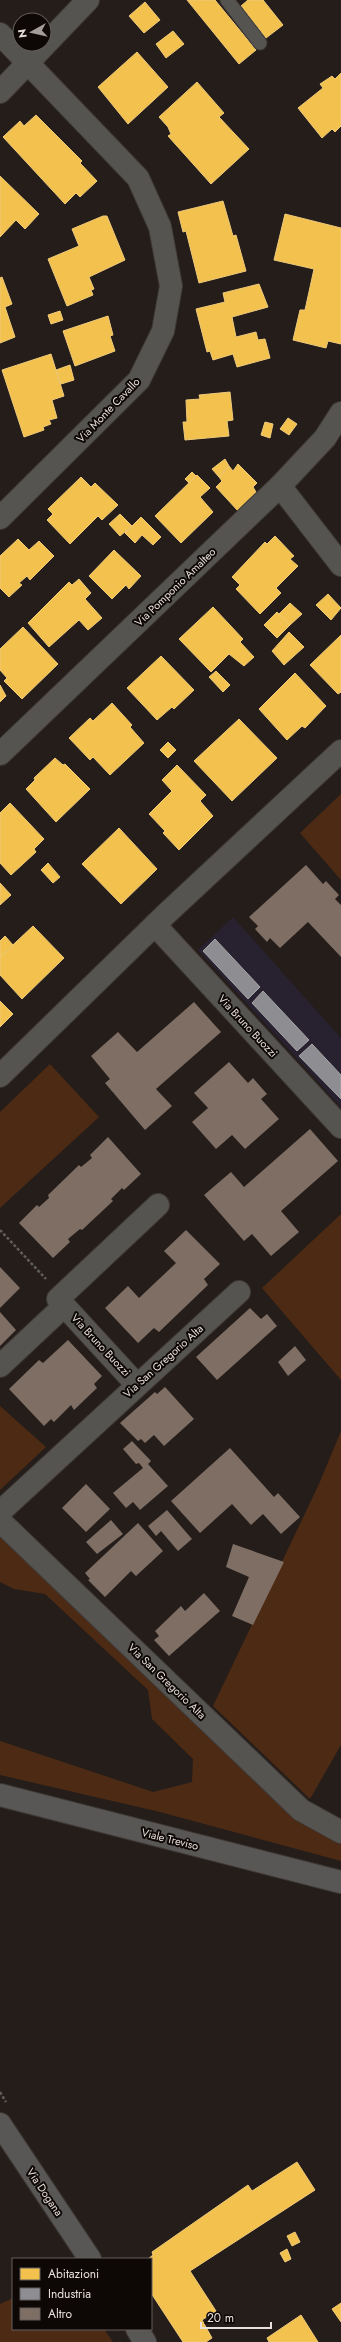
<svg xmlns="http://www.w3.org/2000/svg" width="341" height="2342" viewBox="0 0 341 2342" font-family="Jost,sans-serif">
	<rect width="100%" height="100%" fill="#241d1a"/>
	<!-- industrial -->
	<polygon fill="#282230" points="233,917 341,1038 341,1107 198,950"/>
	<!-- green -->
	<g fill="#4d2a14">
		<polygon points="341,794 341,880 300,833"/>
		<polygon points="50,1064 99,1117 0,1208 0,1112"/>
		<polygon points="341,1214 341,1380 262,1288"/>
		<polygon points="0,1406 46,1447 0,1490"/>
		<polygon points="341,1431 341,1745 310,1799 213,1706 319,1484"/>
		<polygon points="0,1537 205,1730 341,1841 341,1861 160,1812 0,1775 0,1741 153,1792 192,1782 193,1759 152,1719 148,1690 45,1594 14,1589 0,1582"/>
		<polygon points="13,2298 13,2329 104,2329 113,2342 0,2342 0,2304"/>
	</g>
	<!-- homes -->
	<g fill="#f2c14e" stroke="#efca79">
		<polygon points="187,0 215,0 256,50 239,64"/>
		<polygon points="248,0 263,0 283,25 266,38 241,6"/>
		<polygon points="145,2 160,20 144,33 129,16"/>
		<polygon points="173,31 184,44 166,58 156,44"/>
		<polygon points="137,52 168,87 128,124 98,87"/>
		<polygon points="341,73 341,126 335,132 332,129 322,138 298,108 323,88 320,84 332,76 335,79"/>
		<polygon points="197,82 224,113 219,117 249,149 211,184 168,136 171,134 168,127 159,117"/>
		<polygon points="36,115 82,161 80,163 97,181 80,197 76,193 65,204 3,137 20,121 24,126"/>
		<polygon points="0,176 39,214 25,229 16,220 0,237"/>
		<polygon points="223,201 233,236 236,235 246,271 199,283 186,231 183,232 178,212"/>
		<polygon points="285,214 341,228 341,344 328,341 326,348 293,340 300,310 305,310 314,269 274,260"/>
		<polygon points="103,216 107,216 125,260 89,277 94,289 91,290 93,295 67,306 48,259 79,246 72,229"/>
		<polygon points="2,277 12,304 5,307 15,337 0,343 0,278"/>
		<polygon points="259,284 268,307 232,317 236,337 256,332 258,340 265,339 270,358 237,367 233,354 213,360 210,351 207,352 196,309 225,302 223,293"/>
		<polygon points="60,311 63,320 51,324 48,315"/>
		<polygon points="108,316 113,335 110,336 115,351 75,366 63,331"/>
		<polygon points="51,354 64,396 52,400 57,418 49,420 51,424 43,427 44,430 24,437 2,370"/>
		<polygon points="70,365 74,380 61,384 56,370"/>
		<polygon points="230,392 233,420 227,421 229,436 185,440 183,422 187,422 186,400 200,399 199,395"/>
		<polygon points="288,418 297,424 289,435 280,429"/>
		<polygon points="265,422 273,424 270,438 261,435"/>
		<polygon points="225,459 229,466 219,477 212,469"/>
		<polygon points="238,464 257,483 253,487 256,492 238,511 216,487 222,481 219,477 229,466 233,471"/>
		<polygon points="192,472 196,476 189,483 185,479"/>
		<polygon points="197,475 210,488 200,497 213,512 181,543 155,516"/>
		<polygon points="81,477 91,487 95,483 118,505 102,520 98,516 70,544 47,520 53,514 48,509"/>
		<polygon points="120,514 132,526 120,536 109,524"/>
		<polygon points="141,517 161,537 153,545 142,535 135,543 125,533"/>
		<polygon points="275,536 294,556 290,559 298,566 276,588 281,593 260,614 236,589 240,585 232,577 265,542 267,544"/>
		<polygon points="18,539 29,550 39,541 54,556 30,580 27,576 19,583 22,585 9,597 0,588 0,556"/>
		<polygon points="114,550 141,576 129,589 126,585 112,599 89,576"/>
		<polygon points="79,579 91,593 85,599 102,618 88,630 79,620 49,647 28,623 69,582 72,585"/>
		<polygon points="328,594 341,608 331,620 316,605"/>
		<polygon points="290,603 302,614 290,625 279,614"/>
		<polygon points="213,607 243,639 240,642 254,657 244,666 229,654 211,672 179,639"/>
		<polygon points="277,612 290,625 277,638 264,625"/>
		<polygon points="23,627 58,664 22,699 4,681 7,678 0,670 0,649"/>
		<polygon points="289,632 304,647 284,665 272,651"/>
		<polygon points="341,635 341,692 338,694 310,665"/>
		<polygon points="161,656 194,690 174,709 172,707 157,720 127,688"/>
		<polygon points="216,671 230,685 223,692 209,677"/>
		<polygon points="295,673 326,706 305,728 302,726 287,740 259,709"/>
		<polygon points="0,685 6,696 0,702"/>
		<polygon points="112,703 132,725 130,727 144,743 110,775 93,757 90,760 69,738 90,718 93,721"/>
		<polygon points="239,719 277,758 232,801 194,761"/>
		<polygon points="168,742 176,750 168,758 160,750"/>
		<polygon points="55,758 63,765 65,764 90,789 56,822 26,789 35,780 34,778"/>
		<polygon points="177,765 206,795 200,801 213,816 179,850 163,833 165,831 149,814 172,791 162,780"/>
		<polygon points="10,803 44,839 34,849 36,852 11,875 0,863 0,813"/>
		<polygon points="119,828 157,869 121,904 82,864"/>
		<polygon points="48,863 60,877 53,883 41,870"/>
		<polygon points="0,883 11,895 0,905"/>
		<polygon points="33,926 64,958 22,999 0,975 0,957"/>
		<polygon points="5,936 13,945 0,957 0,941"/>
		<polygon points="0,1001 13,1014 0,1027"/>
		<polygon points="297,2162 315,2190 190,2271 216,2311 202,2320 212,2338 206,2342 183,2342 151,2293 151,2259 148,2259 153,2255 152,2252 248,2185 252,2191"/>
		<polygon points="295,2232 300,2242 292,2246 287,2236"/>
		<polygon points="287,2249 291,2259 285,2262 280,2253"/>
		<polygon points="341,2303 341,2322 332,2309"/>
		<polygon points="301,2315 318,2342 269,2342 267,2338"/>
	</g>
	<!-- industry -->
	<g fill="#8d8d92" stroke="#a8a6a8">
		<polygon points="215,939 260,987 248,999 203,951"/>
		<polygon points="263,991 309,1040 297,1051 252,1003"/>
		<polygon points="312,1044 341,1075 341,1099 299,1056"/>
	</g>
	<!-- building -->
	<g fill="#7e6e64">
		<polygon points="306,865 323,884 326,881 339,895 335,899 341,905 341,957 308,922 280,948 270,938 267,942 255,929 258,926 249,917"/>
		<polygon points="194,1002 221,1032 156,1089 172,1106 145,1130 105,1083 110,1079 91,1056 118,1032 137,1052"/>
		<polygon points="229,1062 248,1083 253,1078 267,1094 261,1099 279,1119 245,1149 232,1135 216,1149 192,1122 208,1108 194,1093"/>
		<polygon points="310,1129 338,1161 281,1211 299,1232 271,1256 252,1234 244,1241 204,1195 231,1172 244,1187"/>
		<polygon points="108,1137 141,1174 124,1190 122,1188 111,1199 113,1201 82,1230 80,1229 68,1239 70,1242 53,1258 19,1223 37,1205 39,1207 49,1198 48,1195 79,1165 81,1167 92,1158 90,1155"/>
		<polygon points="186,1230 220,1264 204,1279 208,1285 159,1332 154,1328 138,1343 105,1308 128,1286 139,1298 176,1263 164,1251"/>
		<polygon points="0,1267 20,1288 0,1308"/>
		<polygon points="250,1308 261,1319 267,1314 277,1326 217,1380 196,1357"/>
		<polygon points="0,1312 16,1330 0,1346"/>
		<polygon points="68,1340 102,1376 94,1384 97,1388 74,1410 71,1405 54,1422 51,1419 44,1426 9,1389 39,1360 43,1363"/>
		<polygon points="295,1346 306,1360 288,1376 278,1362"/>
		<polygon points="165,1387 194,1419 164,1446 154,1435 145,1443 141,1439 138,1441 120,1423 155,1392 157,1394"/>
		<polygon points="132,1441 151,1461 148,1464 168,1486 140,1510 133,1502 126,1508 113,1493 143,1468 139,1463 136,1464 123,1449"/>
		<polygon points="230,1448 274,1497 278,1493 300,1517 281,1534 263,1514 251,1525 232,1504 200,1533 171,1501"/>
		<polygon points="86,1484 110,1509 86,1532 62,1508"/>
		<polygon points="167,1510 192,1539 178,1551 161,1531 156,1536 148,1526"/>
		<polygon points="111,1520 123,1534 97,1554 86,1542"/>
		<polygon points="138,1523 163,1551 136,1576 131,1571 105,1597 88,1580 90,1579 85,1573"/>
		<polygon points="233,1544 284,1562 253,1625 232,1616 249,1577 226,1567"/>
		<polygon points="204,1593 220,1611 169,1656 154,1640 159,1636 155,1631 181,1606 185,1611"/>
	</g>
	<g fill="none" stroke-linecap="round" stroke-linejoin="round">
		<!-- lane casing -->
		<g stroke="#3f3936" stroke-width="15">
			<polyline id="lane" points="227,0 260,43"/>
		</g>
		<!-- street casing -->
		<g stroke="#3f3936" stroke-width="24">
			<g id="street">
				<polyline points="0,34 138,178 160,227 171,286 163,331 139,380 0,518"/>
				<polyline points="0,92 88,0"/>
				<polyline points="280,486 341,565"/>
				<polyline points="0,754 280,486 325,438 341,413"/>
				<polyline points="155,925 341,1127"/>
				<polyline points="0,1076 164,916 341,751"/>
				<polyline points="0,1366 64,1306"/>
				<polyline points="137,1385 58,1299 158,1205"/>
				<polyline points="0,1512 239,1292"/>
				<polyline points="0,1521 301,1810 341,1832"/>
			</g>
		</g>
		<!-- secondary casing -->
		<g stroke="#3f3936" stroke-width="24">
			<g id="secondary">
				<polyline points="0,1795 341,1882"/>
				<polyline points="0,2124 90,2259"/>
				<polyline points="137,2329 145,2342"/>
			</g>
		</g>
		<!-- path -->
		<g stroke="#605e5c" stroke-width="2.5" stroke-dasharray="3 2" stroke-linecap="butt">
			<polyline points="0,1230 46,1279"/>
			<polyline points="0,2092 6,2102"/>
		</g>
		<!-- lane -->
		<use href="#lane" stroke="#565451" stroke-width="13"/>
		<!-- street -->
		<use href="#street" stroke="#565451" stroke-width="22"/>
		<!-- secondary -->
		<use href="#secondary" stroke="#595755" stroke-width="22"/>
	</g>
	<g text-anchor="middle" stroke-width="4" stroke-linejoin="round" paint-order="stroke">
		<!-- street labels -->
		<g font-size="11" fill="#e8e0dc" stroke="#0d0806">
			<text transform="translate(108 410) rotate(-46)" y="4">Via Monte Cavallo</text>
			<text transform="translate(175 587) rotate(-44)" y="4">Via Pomponio Amalteo</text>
			<text transform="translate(248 1026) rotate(47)" y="4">Via Bruno Buozzi</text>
			<text transform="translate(101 1345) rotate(47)" y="4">Via Bruno Buozzi</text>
			<text transform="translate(163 1361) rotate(-42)" y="4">Via San Gregorio Alta</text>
			<text transform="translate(167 1681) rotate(44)" y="4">Via San Gregorio Alta</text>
			<text transform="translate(170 1839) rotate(14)" y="4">Viale Treviso</text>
			<text transform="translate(45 2192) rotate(56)" y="4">Via Dogana</text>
		</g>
	</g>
	<!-- legend -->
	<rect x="12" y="2258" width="140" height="72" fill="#0d0806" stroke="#655e5c"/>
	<rect x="20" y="2268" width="20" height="12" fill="#f2c14e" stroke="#655e5c"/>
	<text x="48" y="2278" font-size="12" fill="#e8e0dc">Abitazioni</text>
	<rect x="20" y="2288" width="20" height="12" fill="#8d8d92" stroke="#655e5c"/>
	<text x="48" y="2298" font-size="12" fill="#e8e0dc">Industria</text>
	<rect x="20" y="2308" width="20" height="12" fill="#7e6e64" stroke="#655e5c"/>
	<text x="48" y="2318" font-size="12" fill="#e8e0dc">Altro</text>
	<!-- north arrow -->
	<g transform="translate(32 32) rotate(262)"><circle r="19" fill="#0d0806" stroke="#655e5c"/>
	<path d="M0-3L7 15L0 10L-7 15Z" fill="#a39c98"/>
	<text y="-6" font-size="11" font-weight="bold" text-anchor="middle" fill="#e8e0dc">N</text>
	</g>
	<!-- scale -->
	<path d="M201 2322v6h70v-6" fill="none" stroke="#e8e0dc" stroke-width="2"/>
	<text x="207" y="2322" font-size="12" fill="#e8e0dc" stroke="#0d0806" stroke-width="3" paint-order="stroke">20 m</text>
</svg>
